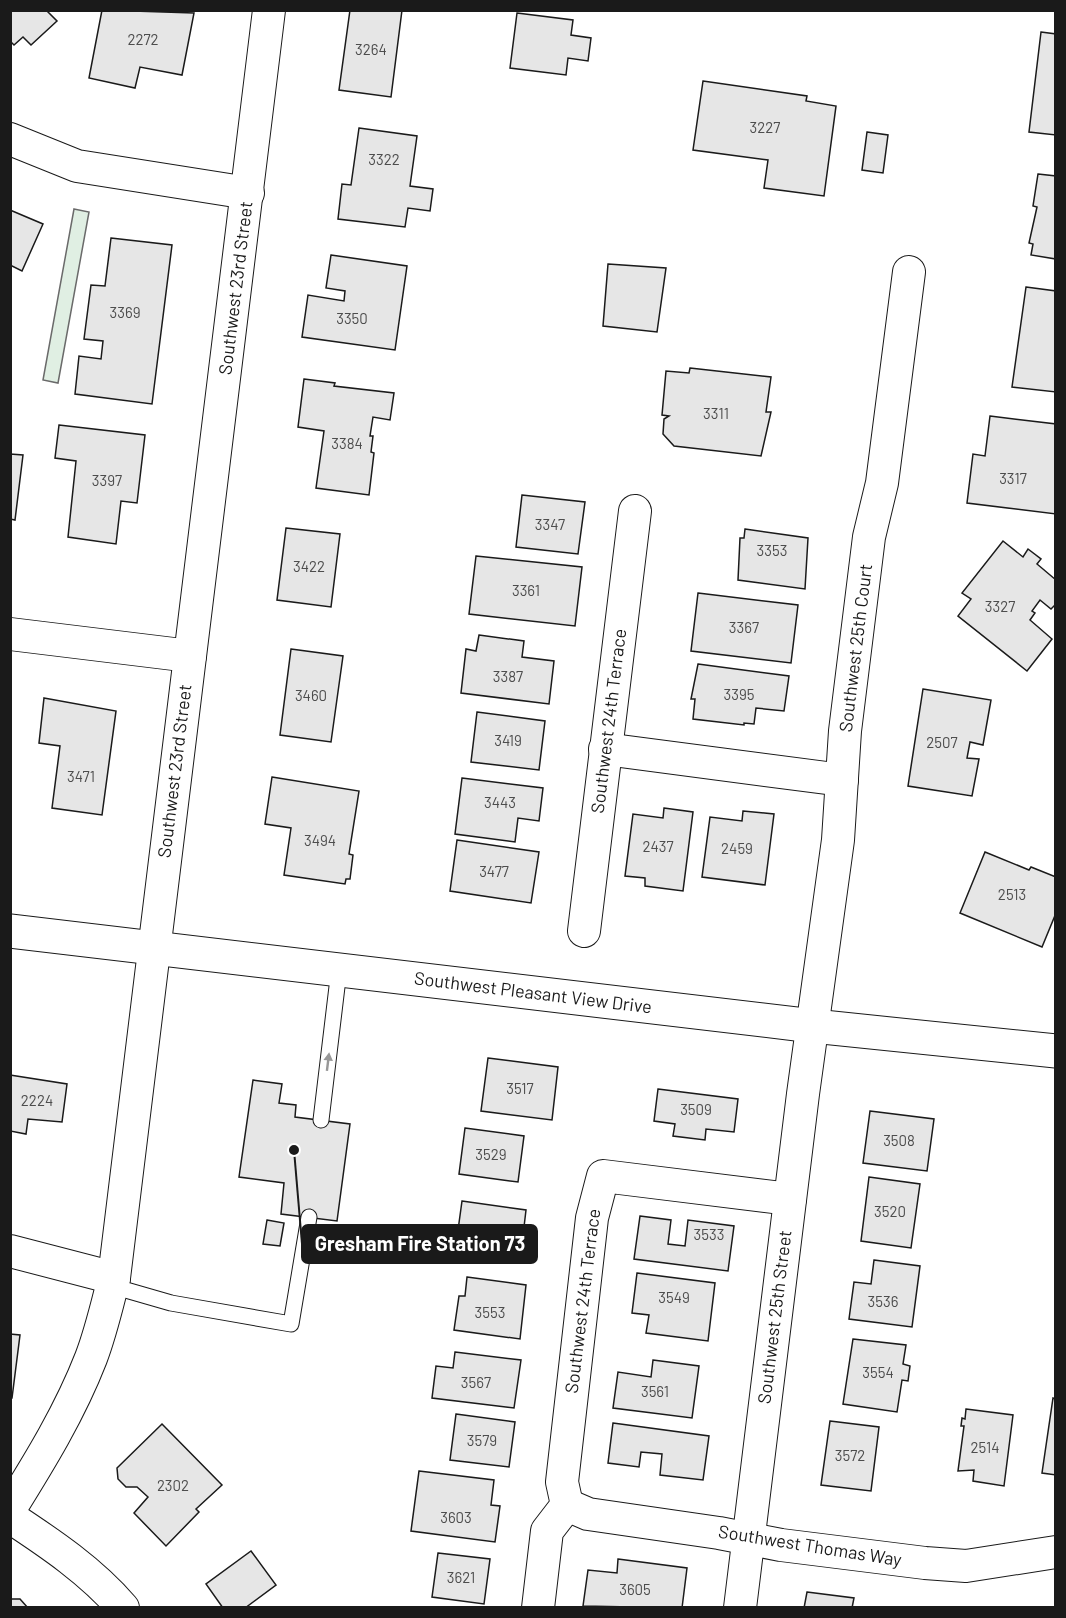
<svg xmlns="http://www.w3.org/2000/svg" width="1066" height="1618" viewBox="0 0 1066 1618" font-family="Barlow,sans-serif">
	<rect width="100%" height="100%" fill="#fff"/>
	<!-- green -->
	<polygon fill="#e0efe3" stroke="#6a6a6a" stroke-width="1.5" points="74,209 89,212 58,383 43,380"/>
	<!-- building -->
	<g fill="#e6e6e6" stroke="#1a1a1a" stroke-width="1.5">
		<polygon points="10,10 46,10 57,21 31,45 23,37 14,45 10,41"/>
		<polygon points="102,10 194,13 182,75 140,67 135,88 89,78"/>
		<polygon points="350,10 402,10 391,97 339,90"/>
		<polygon points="517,13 573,20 571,35 591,38 588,61 568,58 566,75 510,68"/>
		<polygon points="1041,32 1056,34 1056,135 1029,132"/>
		<polygon points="703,81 807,96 806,101 836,106 824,196 764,188 768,160 693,150"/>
		<polygon points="359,128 417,136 410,186 433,189 430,211 408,208 405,227 338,219 342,184 351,185"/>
		<polygon points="867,132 888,135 883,173 862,170"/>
		<polygon points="1038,174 1056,176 1056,259 1031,255 1033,244 1029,243 1037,207 1033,206"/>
		<polygon points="10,210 43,224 22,271 10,265"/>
		<polygon points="111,238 172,245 152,404 75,394 79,356 101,359 103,341 84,339 91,285 105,286"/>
		<polygon points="331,255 407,266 395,350 302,337 308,295 344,301 345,291 326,288"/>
		<polygon points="608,264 666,268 657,332 603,326"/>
		<polygon points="1026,287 1056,291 1056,392 1012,387"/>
		<polygon points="690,368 771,377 766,412 771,412 761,456 674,446 663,434 664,419 669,416 662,415 666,371 689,373"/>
		<polygon points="304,379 335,383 334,386 394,393 390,420 373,417 370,436 373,436 371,452 374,453 369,495 316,488 324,431 298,427"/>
		<polygon points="990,416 1056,424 1056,514 967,503 973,454 985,456"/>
		<polygon points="59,425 145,435 137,503 121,501 116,544 68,537 76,461 55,458"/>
		<polygon points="10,454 23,455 15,520 10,519"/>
		<polygon points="522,495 585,502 578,554 516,547"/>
		<polygon points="286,528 340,534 331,607 277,600"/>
		<polygon points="745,529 808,538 805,589 738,580 740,538 744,538"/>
		<polygon points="1003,541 1023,557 1028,549 1041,559 1037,564 1056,580 1056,604 1051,609 1040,600 1032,611 1035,613 1030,620 1052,639 1027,671 958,616 971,599 962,593"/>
		<polygon points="476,556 582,567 575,626 469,614"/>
		<polygon points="698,593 798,605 791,663 691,651"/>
		<polygon points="479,635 524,641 522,657 554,661 549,704 461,693 466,649 476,651"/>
		<polygon points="291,649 343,656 331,742 280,735"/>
		<polygon points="698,664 789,676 784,711 756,708 754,724 744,723 744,725 693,719 695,699 691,699"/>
		<polygon points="923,689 991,700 983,745 970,742 967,758 979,759 972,796 908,786"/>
		<polygon points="44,698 116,711 102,815 52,808 60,746 39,743"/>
		<polygon points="477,712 545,721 539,770 471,762"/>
		<polygon points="272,777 359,791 349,854 353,855 350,879 346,879 345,884 284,875 291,828 265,824"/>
		<polygon points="462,778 543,788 539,821 518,818 515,842 455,834"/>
		<polygon points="664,808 693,812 683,891 645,886 645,878 625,876 633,814 663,818"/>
		<polygon points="743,811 774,814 765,885 702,877 710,817 742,821"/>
		<polygon points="457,840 539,852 531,903 450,891"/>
		<polygon points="985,852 1029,870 1031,867 1056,877 1056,913 1042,947 960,913"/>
		<polygon points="488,1058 558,1067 552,1120 481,1111"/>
		<polygon points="10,1075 67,1084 62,1122 28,1119 26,1134 10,1131"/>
		<polygon points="253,1080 282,1084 279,1103 296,1105 295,1117 350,1124 337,1221 281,1214 284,1183 239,1177"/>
		<polygon points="658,1089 738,1099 734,1132 706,1129 705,1140 673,1136 675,1124 654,1121"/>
		<polygon points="870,1111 934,1119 927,1171 863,1163"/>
		<polygon points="465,1128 524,1136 518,1182 459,1174"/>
		<polygon points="869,1177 920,1184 911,1248 861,1241"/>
		<polygon points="462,1201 526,1210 520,1261 455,1252"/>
		<polygon points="640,1216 671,1220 668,1244 685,1246 688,1220 734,1226 728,1271 634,1259"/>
		<polygon points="267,1220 284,1223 280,1246 263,1244"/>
		<polygon points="874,1260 920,1266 912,1327 849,1319 854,1282 871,1284"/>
		<polygon points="637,1273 715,1283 708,1341 646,1333 649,1315 632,1313"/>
		<polygon points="467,1277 526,1285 520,1339 454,1330 459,1296 465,1296"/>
		<polygon points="10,1334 20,1335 12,1398 10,1398"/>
		<polygon points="853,1339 906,1345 903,1364 910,1366 908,1381 902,1380 897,1412 843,1404"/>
		<polygon points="455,1352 521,1360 514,1408 432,1398 436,1366 453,1368"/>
		<polygon points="653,1360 699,1366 692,1418 613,1408 618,1372 651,1377"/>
		<polygon points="1053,1398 1056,1399 1056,1475 1042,1473"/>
		<polygon points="966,1409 1013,1415 1004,1486 973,1481 974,1470 958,1471 964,1426 961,1426 962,1418 965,1419"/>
		<polygon points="456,1414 515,1422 509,1467 450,1460"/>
		<polygon points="830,1421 879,1427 871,1491 821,1485"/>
		<polygon points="613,1423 709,1436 703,1480 660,1475 662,1454 641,1452 639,1467 608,1463"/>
		<polygon points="162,1424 222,1485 196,1509 199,1512 166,1546 134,1513 148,1497 137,1487 126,1487 118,1479 117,1468"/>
		<polygon points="419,1471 494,1480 491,1505 500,1506 495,1542 411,1531"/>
		<polygon points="251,1551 276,1585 245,1608 223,1608 206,1584"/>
		<polygon points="438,1553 490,1559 484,1604 432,1597"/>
		<polygon points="618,1559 687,1568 682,1608 583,1606 588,1570 617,1573"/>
		<polygon points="807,1592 854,1598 852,1608 804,1608"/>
		<polygon points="10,1599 20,1599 28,1608 10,1608"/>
	</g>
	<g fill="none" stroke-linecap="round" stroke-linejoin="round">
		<!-- lane casing -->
		<g stroke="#1a1a1a" stroke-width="17">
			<g id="lane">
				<polyline points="321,1120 339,970"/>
				<polyline points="112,1286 171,1303 291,1324 309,1217"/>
			</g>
		</g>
		<!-- street casing -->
		<g stroke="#1a1a1a" stroke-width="34">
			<g id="street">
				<polyline points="10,139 77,166 248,193"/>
				<polyline points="10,634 190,656"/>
				<polyline points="605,749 842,780"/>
				<polyline points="584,931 635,511"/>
				<polyline points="10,1251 114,1278"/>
				<polyline points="567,1505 588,1514 719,1533 781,1545 925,1563 966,1566 1056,1552"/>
				<path d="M10,1509C40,1461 70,1412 91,1358C101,1332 107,1305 114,1278L269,10"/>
				<path d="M10,1517C51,1544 91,1571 123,1608"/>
				<polyline points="538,1608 547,1531 567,1505 562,1482 592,1218 603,1176 790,1199"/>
				<polyline points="740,1608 803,1094 838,840 845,731 869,537 882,483 909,272"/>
			</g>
		</g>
		<!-- secondary casing -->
		<g stroke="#1a1a1a" stroke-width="35">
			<polyline id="secondary" points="10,931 813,1026 1056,1051"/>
		</g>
		<!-- lane -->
		<use href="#lane" stroke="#fff" stroke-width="15"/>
		<!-- street -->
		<use href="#street" stroke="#fff" stroke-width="32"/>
		<!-- secondary -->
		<use href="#secondary" stroke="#fff" stroke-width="33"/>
	</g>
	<!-- one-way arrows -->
	<defs><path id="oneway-solid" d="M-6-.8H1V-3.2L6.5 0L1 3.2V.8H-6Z" transform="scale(1.5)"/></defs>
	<use fill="#989898" href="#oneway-solid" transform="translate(328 1062) rotate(-83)"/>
	<g text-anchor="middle" stroke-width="4.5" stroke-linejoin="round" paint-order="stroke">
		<!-- number labels -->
		<g font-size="15" fill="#4d4d4d">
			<text x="143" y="45">2272</text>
			<text x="371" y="55">3264</text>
			<text x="765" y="133">3227</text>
			<text x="384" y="165">3322</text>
			<text x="125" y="318">3369</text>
			<text x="352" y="324">3350</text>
			<text x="716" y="419">3311</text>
			<text x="347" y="449">3384</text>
			<text x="1013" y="484">3317</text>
			<text x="107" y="486">3397</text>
			<text x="550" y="530">3347</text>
			<text x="772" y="556">3353</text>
			<text x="309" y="572">3422</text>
			<text x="526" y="596">3361</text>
			<text x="1000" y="612">3327</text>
			<text x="744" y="633">3367</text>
			<text x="508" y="682">3387</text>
			<text x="739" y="700">3395</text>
			<text x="311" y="701">3460</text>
			<text x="508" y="746">3419</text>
			<text x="942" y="748">2507</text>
			<text x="81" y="782">3471</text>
			<text x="500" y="808">3443</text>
			<text x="320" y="846">3494</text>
			<text x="658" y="852">2437</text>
			<text x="737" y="854">2459</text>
			<text x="494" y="877">3477</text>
			<text x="1012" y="900">2513</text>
			<text x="520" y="1094">3517</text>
			<text x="37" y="1106">2224</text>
			<text x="696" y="1115">3509</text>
			<text x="899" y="1146">3508</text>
			<text x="491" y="1160">3529</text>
			<text x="890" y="1217">3520</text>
			<text x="709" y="1240">3533</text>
			<text x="674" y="1303">3549</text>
			<text x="883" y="1307">3536</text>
			<text x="490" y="1318">3553</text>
			<text x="878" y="1378">3554</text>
			<text x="476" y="1388">3567</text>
			<text x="655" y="1397">3561</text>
			<text x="482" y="1446">3579</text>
			<text x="985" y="1453">2514</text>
			<text x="850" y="1461">3572</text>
			<text x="173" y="1491">2302</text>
			<text x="456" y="1523">3603</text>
			<text x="461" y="1583">3621</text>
			<text x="635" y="1595">3605</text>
		</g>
		<!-- street labels -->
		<g font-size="18" fill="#1a1a1a" stroke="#fff">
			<text transform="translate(236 288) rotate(-83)" y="6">Southwest 23rd Street</text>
			<text transform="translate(856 648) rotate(-83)" y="6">Southwest 25th Court</text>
			<text transform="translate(609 721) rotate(-83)" y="6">Southwest 24th Terrace</text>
			<text transform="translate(175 771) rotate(-83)" y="6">Southwest 23rd Street</text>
			<text transform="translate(533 993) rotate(7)" y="6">Southwest Pleasant View Drive</text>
			<text transform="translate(583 1301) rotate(-83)" y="6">Southwest 24th Terrace</text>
			<text transform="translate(775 1317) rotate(-83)" y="6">Southwest 25th Street</text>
			<text transform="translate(810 1546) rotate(9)" y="6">Southwest Thomas Way</text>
		</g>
	</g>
	<!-- callouts -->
	<path fill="none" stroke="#1a1a1a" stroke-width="2" d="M294 1150L302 1244"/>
	<circle fill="#1a1a1a" stroke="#fff" stroke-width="2" cx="294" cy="1150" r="6"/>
	<rect fill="#1a1a1a" stroke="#1a1a1a" stroke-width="2" x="302" y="1225" width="235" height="38" rx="6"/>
	<g font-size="20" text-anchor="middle" font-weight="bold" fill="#fff">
		<text x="420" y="1251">Gresham Fire Station 73</text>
	</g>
	<!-- border -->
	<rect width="1066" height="1618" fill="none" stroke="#1a1a1a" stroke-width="24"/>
</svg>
